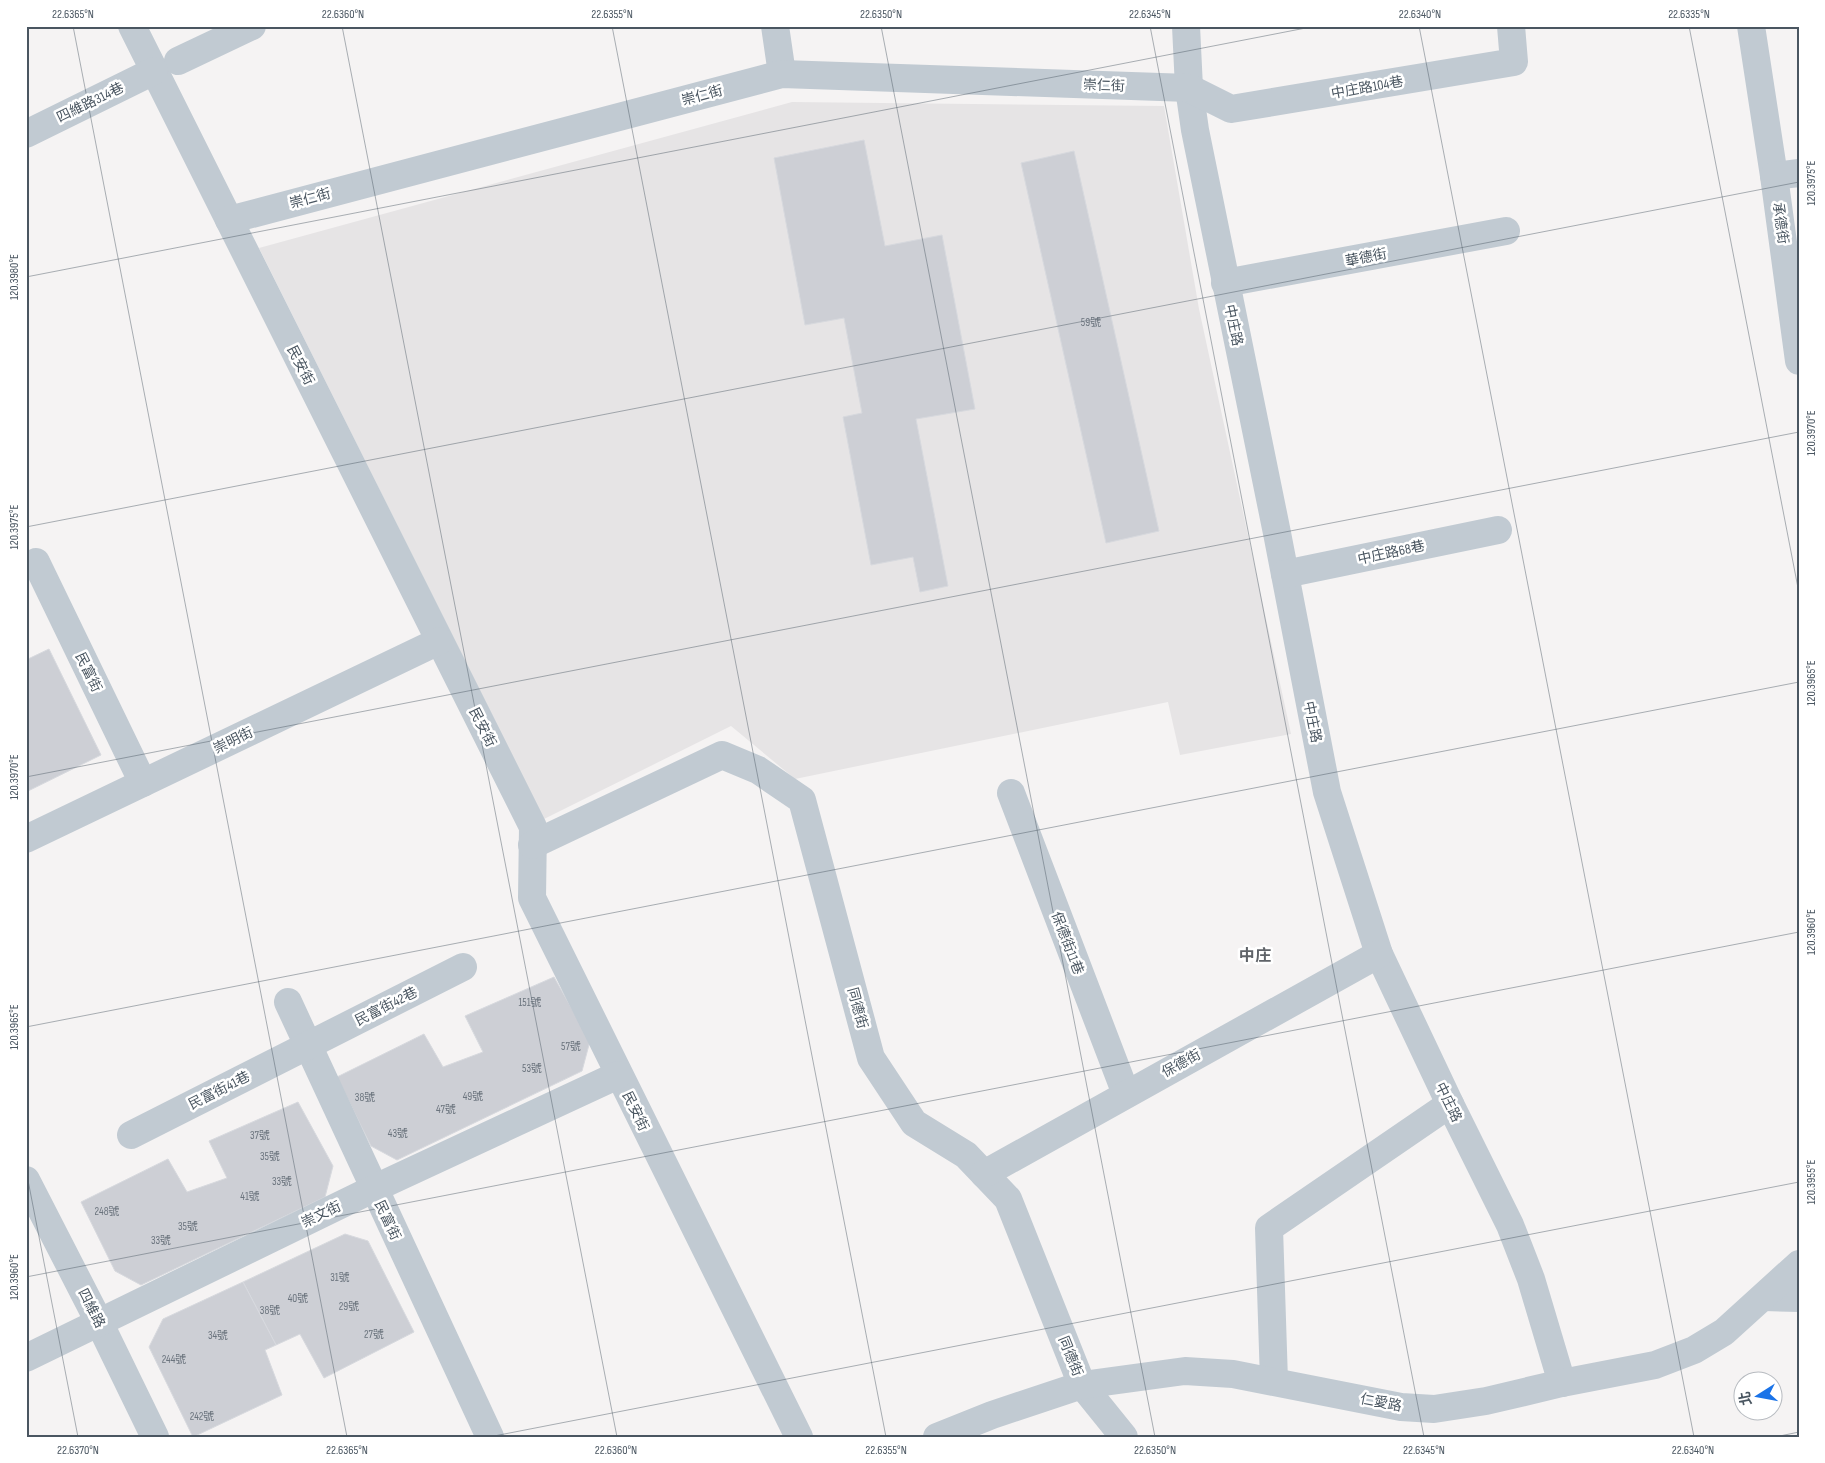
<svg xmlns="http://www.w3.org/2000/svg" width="1825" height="1463" viewBox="0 0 1825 1463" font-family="'Sofia Sans Condensed','Noto Sans TC',sans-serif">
	<rect width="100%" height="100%" fill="#f5f3f3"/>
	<!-- education -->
	<polygon fill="#e6e4e5" points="792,102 1164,106 1199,309 1291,734 1180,755 1168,702 795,779 731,726 544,819 259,248"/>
	<!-- building -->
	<g fill="#cdcfd5" stroke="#d7d9de">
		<polygon points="864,140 885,246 942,235 975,409 916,419 948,586 920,592 913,557 871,565 843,417 862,413 844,318 805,325 774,158"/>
		<polygon points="1074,151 1159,531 1106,543 1021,163"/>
		<polygon points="49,649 101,755 26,792 26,660"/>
		<polygon points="554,977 590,1041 582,1071 397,1160 371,1146 337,1077 424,1034 443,1067 483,1052 465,1016"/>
		<polygon points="298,1102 333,1166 325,1197 141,1285 115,1271 81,1202 168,1159 187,1192 227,1178 209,1141"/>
		<polygon points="345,1234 368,1241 414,1332 324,1378 300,1334 276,1345 243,1282"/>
		<polygon points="243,1282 276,1345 265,1350 282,1395 193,1437 149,1347 163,1319"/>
	</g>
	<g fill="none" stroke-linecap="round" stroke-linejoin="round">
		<!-- minor -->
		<g stroke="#c1cad2" stroke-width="28">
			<polyline points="132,26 533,827 532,898 799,1437"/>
			<polyline points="775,26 782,74"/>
			<polyline points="1186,26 1189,88 1195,130 1277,533 1327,792 1379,954 1450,1104 1510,1225 1531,1279 1562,1383"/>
			<polyline points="1751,26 1774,176 1799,361"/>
			<polyline points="178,61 252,26"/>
			<polyline points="26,134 154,71"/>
			<polyline points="1774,176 1799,173"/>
			<polyline points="229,220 782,74 1189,88 1231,109 1514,62 1511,26"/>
			<polyline points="1225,283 1506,231"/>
			<polyline points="36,562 143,783"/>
			<polyline points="1285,574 1498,530"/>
			<polyline points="1011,793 1126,1094"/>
			<polyline points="26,839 439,641"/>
			<polyline points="532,845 722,755 758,770 802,800 871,1058 914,1123 966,1155 1008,1199 1082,1385 1124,1437"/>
			<polyline points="288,1002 490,1437"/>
			<polyline points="131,1135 463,967"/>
			<polyline points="984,1174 1379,954"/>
			<polyline points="26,1180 99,1322 155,1437"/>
			<polyline points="1764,1297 1799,1298"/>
			<polyline points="26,1358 373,1189 618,1075"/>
			<polyline points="1274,1381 1269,1228 1450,1104"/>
			<polyline points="937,1437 992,1415 1082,1385 1185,1371 1233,1374 1401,1407 1434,1409 1486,1401 1562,1383 1655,1365 1694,1350 1724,1332 1799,1264"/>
		</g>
	</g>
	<!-- ticks -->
	<path fill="none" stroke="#4a5661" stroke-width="1" stroke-opacity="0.45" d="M73,26L347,1437M342,26L617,1437M612,26L886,1437M881,26L1155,1437M1150,26L1424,1437M1419,26L1694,1437M1689,26L1799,593M26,27L30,26M26,277L1316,26M26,527L1799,182M26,777L1799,432M26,1027L1799,682M26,1170L78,1437M26,1277L1799,932M489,1437L1799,1182M1775,1437L1799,1432"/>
	<g text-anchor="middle" stroke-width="5" stroke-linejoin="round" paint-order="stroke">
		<!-- number labels -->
		<g font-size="11" fill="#6b747e">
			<text x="1091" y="326">59號</text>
			<text x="530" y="1006">151號</text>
			<text x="571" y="1050">57號</text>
			<text x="532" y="1072">53號</text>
			<text x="473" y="1100">49號</text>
			<text x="365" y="1101">38號</text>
			<text x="446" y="1113">47號</text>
			<text x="398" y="1137">43號</text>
			<text x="260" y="1139">37號</text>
			<text x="270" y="1160">35號</text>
			<text x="282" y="1185">33號</text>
			<text x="250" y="1200">41號</text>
			<text x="107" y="1215">248號</text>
			<text x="188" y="1230">35號</text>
			<text x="161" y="1244">33號</text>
			<text x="340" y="1281">31號</text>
			<text x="298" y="1302">40號</text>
			<text x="349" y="1310">29號</text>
			<text x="270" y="1314">38號</text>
			<text x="374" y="1338">27號</text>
			<text x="218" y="1339">34號</text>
			<text x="174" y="1363">244號</text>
			<text x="202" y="1420">242號</text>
		</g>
		<!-- street labels -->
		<g font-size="14" fill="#4a5661" stroke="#fff">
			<text transform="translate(1104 85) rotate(2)" y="5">崇仁街</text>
			<text transform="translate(1367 87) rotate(-10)" y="5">中庄路104巷</text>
			<text transform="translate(702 95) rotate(-15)" y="5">崇仁街</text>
			<text transform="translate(90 102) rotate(-26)" y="5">四維路314巷</text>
			<text transform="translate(310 198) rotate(-15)" y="5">崇仁街</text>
			<text transform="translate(1781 223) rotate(82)" y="5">承德街</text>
			<text transform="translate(1366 257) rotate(-11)" y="5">華德街</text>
			<text transform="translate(1234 325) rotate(78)" y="5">中庄路</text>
			<text transform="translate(301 365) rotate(63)" y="5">民安街</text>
			<text transform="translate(1391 552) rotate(-12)" y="5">中庄路68巷</text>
			<text transform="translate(89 672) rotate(64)" y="5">民富街</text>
			<text transform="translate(1313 722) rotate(79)" y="5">中庄路</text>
			<text transform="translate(483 727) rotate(63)" y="5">民安街</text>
			<text transform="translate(233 740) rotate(-26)" y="5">崇明街</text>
			<text transform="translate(1068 943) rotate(69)" y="5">保德街11巷</text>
			<text transform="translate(386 1006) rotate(-27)" y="5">民富街42巷</text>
			<text transform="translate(858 1008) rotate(75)" y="5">同德街</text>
			<text transform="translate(1181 1063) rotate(-29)" y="5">保德街</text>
			<text transform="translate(219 1090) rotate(-27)" y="5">民富街41巷</text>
			<text transform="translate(1449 1102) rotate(64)" y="5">中庄路</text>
			<text transform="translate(636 1111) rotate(64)" y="5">民安街</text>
			<text transform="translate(321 1214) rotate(-26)" y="5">崇文街</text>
			<text transform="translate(388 1220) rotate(65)" y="5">民富街</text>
			<text transform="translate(92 1308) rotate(63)" y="5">四維路</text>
			<text transform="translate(1071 1356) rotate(68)" y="5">同德街</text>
			<text transform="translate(1381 1402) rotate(11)" y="5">仁愛路</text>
		</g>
		<!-- quarter labels -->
		<g font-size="16" font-weight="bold" fill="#5f6368" stroke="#fff">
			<text x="1255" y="961">中庄</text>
		</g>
	</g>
	<!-- border -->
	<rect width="1825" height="1463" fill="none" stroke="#ffffff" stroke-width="55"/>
	<!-- north arrow -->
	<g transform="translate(1758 1396) rotate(259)"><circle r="24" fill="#ffffff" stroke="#b7bbc0"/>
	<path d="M0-4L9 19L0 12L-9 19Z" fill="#1a73e8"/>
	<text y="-8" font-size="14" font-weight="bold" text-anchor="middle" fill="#4a5661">北</text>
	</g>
	<rect x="28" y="28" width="1770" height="1408" fill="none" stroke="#4a5661" stroke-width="2"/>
	<g font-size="12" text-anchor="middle" fill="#4a5661">
		<text x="73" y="18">22.6365°N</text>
		<text x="343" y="18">22.6360°N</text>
		<text x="612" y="18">22.6355°N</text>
		<text x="881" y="18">22.6350°N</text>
		<text x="1150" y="18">22.6345°N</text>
		<text x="1420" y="18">22.6340°N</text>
		<text x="1689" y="18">22.6335°N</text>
		<text transform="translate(1811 183) rotate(-90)" y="4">120.3975°E</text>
		<text transform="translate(14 277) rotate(-90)" y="4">120.3980°E</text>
		<text transform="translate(1811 433) rotate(-90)" y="4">120.3970°E</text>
		<text transform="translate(14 527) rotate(-90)" y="4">120.3975°E</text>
		<text transform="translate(1811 683) rotate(-90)" y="4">120.3965°E</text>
		<text transform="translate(14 777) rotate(-90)" y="4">120.3970°E</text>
		<text transform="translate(1811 932) rotate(-90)" y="4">120.3960°E</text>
		<text transform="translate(14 1027) rotate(-90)" y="4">120.3965°E</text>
		<text transform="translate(1811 1182) rotate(-90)" y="4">120.3955°E</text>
		<text transform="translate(14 1277) rotate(-90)" y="4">120.3960°E</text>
		<text x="78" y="1454">22.6370°N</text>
		<text x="347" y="1454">22.6365°N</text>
		<text x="616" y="1454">22.6360°N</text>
		<text x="886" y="1454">22.6355°N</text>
		<text x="1155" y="1454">22.6350°N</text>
		<text x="1424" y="1454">22.6345°N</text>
		<text x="1693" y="1454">22.6340°N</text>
	</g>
</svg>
